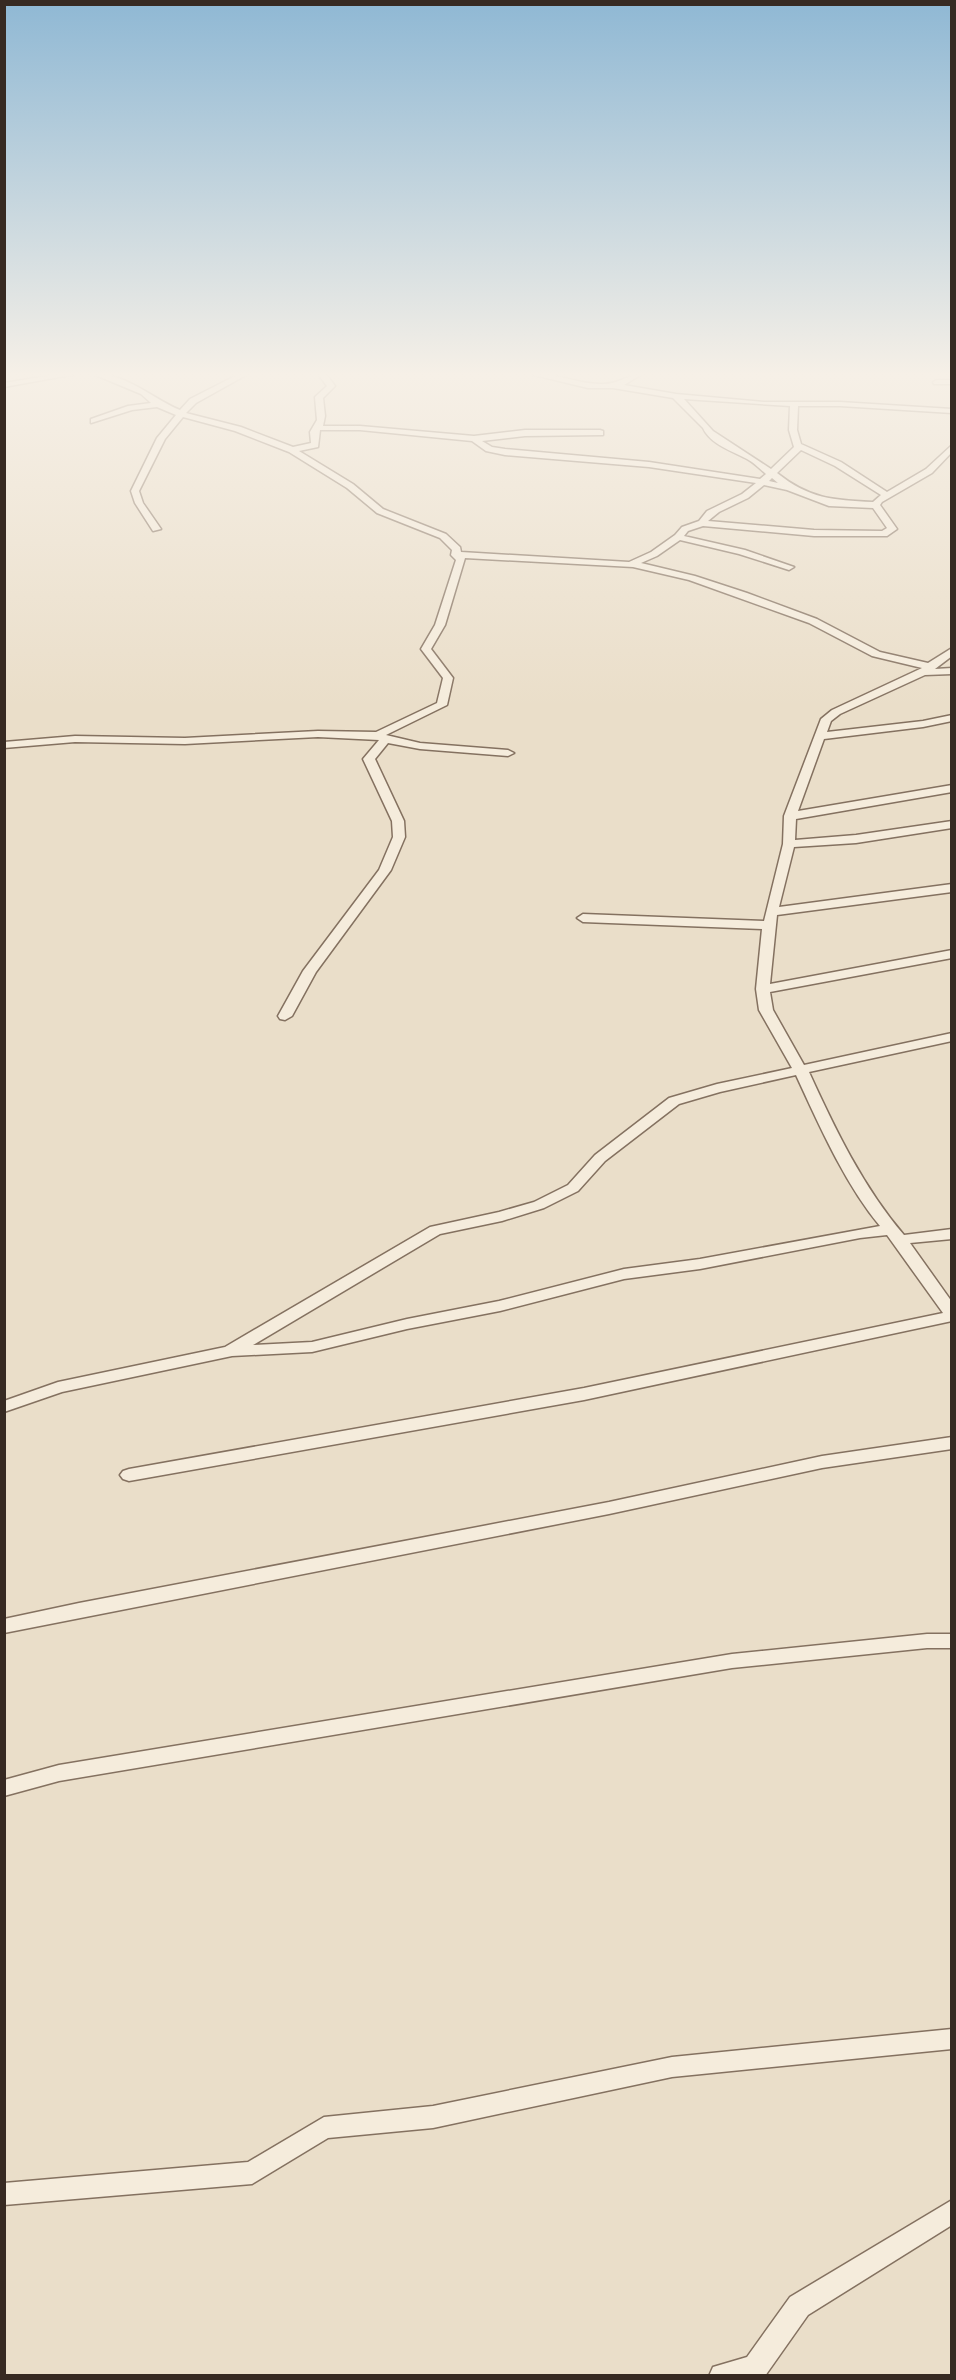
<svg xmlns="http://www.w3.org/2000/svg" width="956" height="2380" viewBox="0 0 956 2380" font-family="Bitter,serif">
	<rect width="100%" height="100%" fill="#eadec9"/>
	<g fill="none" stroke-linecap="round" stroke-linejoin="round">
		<!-- street casing -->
		<g stroke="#847160" stroke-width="3">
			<g id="street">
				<polygon points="60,374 76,374 4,387 4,383"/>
				<path d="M93,374C125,372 153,399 180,410L190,399L239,374H248L196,403L186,413L241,427L293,447L311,443L310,432L317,420L315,397L327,386L318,374H326L335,386L323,398L325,416L323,426H360L474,436L525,430H600L603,431V435L525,436L482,441L492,447L505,449L649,462L760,479L766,474C760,469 753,462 747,459C732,451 710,444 703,428L673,398L613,388H588L530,374C554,372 577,384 601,384C618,385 628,374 642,374L624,385L676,394L764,402H840L952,409V413L840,406H798L797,430L801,444L841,462L887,492L926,469L952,445V452L932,473L882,502L880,505L897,529L887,536H814L703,526L688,531L684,536L745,550L794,567L789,570L739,554L680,540L657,556L641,563L695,576L747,593L817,619L880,652L928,663L952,648V656L935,669L952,668V674L925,675L840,714L831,721L827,732L923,721L952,715V721L923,727L824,739L798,811L952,785V792L796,819L795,840L856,835L952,821V828L856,843L794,847L779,907L952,884V892L777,915L770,984L952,950V958L770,992L773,1010L804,1065L952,1033V1041L809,1072C835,1129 863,1187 904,1235L952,1229V1239L910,1243L952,1302V1321L584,1400L129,1481L123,1479L120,1475L123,1471L129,1469L584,1388L943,1313L887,1235L860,1238L700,1269L624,1279L500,1311L407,1329L312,1352L232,1356L62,1392L4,1412V1401L58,1382L225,1347L430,1227L499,1212L534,1202L568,1185L595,1155L669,1098L717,1084L792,1068L759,1010L756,989L762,929L583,922L577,918L583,914L764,921L783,844L784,816L821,719L832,710L922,668L872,656L809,623L689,580L633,567L465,558L445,625L431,649L453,678L447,705L386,735L420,743L508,750L514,753L508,756L420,749L388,743L375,759L404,821L405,837L391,870L316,972L292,1016L285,1020L280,1019L278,1016L303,971L379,870L393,837L392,821L363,759L379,740L318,737L185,744L75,742L4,748V742L75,736L185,738L318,731L376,732L437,703L443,678L421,649L435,625L456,560L451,555L452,550L440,538L377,513L347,488L289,452L235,431L183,417L165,439L139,491L143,503L161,529L153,531L135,503L131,491L157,438L176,415L157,407L132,410L91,423V419L128,406L151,403L141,394ZM684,399L790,406L789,430L794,447L771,469L713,431ZM320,430H360L472,441L486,451L505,455L649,467L756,483L742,494L707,511L699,521L682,527L675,535L651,552L629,562L461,552L460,547L446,534L383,509L353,484L299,451L318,447ZM801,450L835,466L881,495L873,502C832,500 810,499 777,473ZM772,478L778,483L769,481ZM764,485L787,490L829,506L873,508L887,528L882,531L814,530L708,521L719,512L748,498ZM796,1075C819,1125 845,1184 880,1226L700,1259L624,1269L499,1301L407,1319L312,1342L253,1345L440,1234L502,1221L544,1208L578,1191L605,1161L679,1104L720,1092Z"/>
				<polygon points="937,380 952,380 952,384 934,384 933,382"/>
				<polygon points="952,1437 952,1449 822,1468 609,1514 4,1633 4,1619 79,1603 609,1502 822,1456"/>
				<polygon points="927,1634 952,1634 952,1648 927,1648 732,1668 59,1781 4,1796 4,1780 59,1765 732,1654"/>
				<polygon points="952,2029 952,2049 672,2077 433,2128 328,2138 252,2184 4,2205 4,2183 248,2162 324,2117 433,2106 672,2057"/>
				<polygon points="952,2200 952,2225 808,2315 765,2376 709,2376 713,2367 747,2357 790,2297"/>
			</g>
		</g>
		<!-- street -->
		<use href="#street" fill="#f5ecdc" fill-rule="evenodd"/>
	</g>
	<!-- sky -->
	<linearGradient id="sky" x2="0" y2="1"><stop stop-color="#8fb8d4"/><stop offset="0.53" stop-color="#f6f0e7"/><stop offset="1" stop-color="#f6f0e7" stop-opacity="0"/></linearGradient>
	<rect width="956" height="707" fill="url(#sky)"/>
	<!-- border -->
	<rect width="956" height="2380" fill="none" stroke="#372a22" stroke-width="12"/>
</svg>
